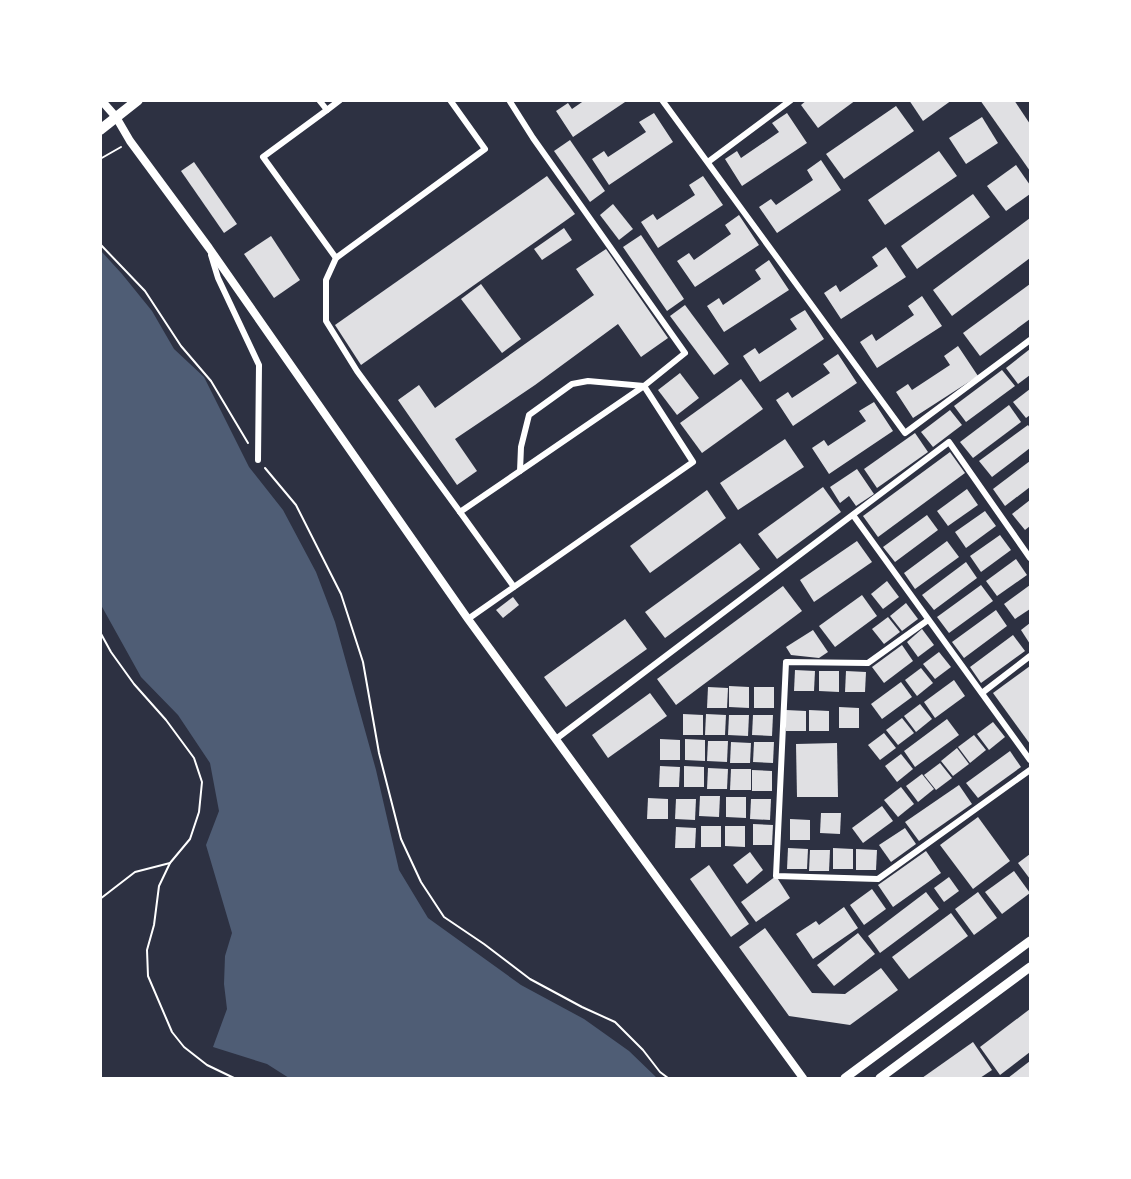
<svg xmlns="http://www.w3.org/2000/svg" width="1131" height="1179" viewBox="0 0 1131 1179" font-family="Jost,sans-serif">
	<rect width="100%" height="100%" fill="#2d3142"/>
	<!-- water -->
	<polygon fill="#4f5d75" points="101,251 122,274 152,311 174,349 204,377 249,467 283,510 316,572 335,622 376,770 399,870 428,918 521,985 584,1019 629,1051 657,1078 289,1078 267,1064 213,1047 227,1009 224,984 225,956 232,933 206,845 219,811 210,763 178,715 141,677 101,605"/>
	<!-- building -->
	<g fill="#e0e0e3">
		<polygon points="585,100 628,100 573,137 556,111 568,103 572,109"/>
		<polygon points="807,100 856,100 818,128 801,105"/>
		<polygon points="909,100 952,100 923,121"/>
		<polygon points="980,100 1014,100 1030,124 1030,171"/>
		<polygon points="896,106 914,131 844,179 826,154"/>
		<polygon points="654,113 673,142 609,185 592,159 604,151 608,157 646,132 639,122"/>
		<polygon points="787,113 807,143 742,186 725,159 737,151 741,158 779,132 772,123"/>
		<polygon points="982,117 998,143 966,164 949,138"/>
		<polygon points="570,140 605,191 590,202 554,151"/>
		<polygon points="939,151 957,176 885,225 868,200"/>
		<polygon points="821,160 841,190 777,233 759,207 771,199 776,205 813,180 807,170"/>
		<polygon points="194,162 237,224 224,233 181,171"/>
		<polygon points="1016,165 1030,185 1030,194 1006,211 987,186"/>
		<polygon points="547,176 575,214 361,365 335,325"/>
		<polygon points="703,176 723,205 658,248 641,222 653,214 657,220 695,195 689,185"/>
		<polygon points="973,194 990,217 917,269 901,246"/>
		<polygon points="613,204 633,229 619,240 600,215"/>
		<polygon points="739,215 759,245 695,287 677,261 689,253 694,260 731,234 725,225"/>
		<polygon points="1030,218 1030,258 952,316 933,290"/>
		<polygon points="564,228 572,240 542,260 534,249"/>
		<polygon points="641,235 684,299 667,311 623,247"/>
		<polygon points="271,236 300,280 274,298 244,254"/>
		<polygon points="886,247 906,277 841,319 824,293 836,285 840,292 878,266 872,257"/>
		<polygon points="606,249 668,338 641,357 618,324 535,385 455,439 477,471 457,485 398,400 419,385 435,408 594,295 576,269"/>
		<polygon points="769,260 789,290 724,332 707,306 719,298 723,305 761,279 755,270"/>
		<polygon points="481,284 521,339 502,353 461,299"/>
		<polygon points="1030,284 1030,319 980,356 963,333"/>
		<polygon points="922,296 942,326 877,368 860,342 872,334 876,341 914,315 908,306"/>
		<polygon points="685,305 729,364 714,375 670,316"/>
		<polygon points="805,310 824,339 760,382 743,356 755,348 759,354 797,329 790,319"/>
		<polygon points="958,346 978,376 913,418 896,392 908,384 912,390 950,365 944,356"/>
		<polygon points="1030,349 1030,375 1018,384 1006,368"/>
		<polygon points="838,354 857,383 793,426 776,400 788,392 792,398 830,373 823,364"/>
		<polygon points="1002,370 1015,386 966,422 954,406"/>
		<polygon points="680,373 699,398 677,415 658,390"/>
		<polygon points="741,379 763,409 702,453 680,423"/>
		<polygon points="1030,389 1030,415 1026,418 1013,402"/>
		<polygon points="874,402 893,431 829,474 812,448 824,440 828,446 866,421 859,411"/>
		<polygon points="1009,405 1021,422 973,458 960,442"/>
		<polygon points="950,410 962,425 933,447 921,432"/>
		<polygon points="1028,425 1030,428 1030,448 992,477 979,461"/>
		<polygon points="915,433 928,452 877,488 864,469"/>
		<polygon points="785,439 804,467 738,510 720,483"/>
		<polygon points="950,452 965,473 878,537 863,516"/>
		<polygon points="1030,461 1030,487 1005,506 993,489"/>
		<polygon points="857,469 874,494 856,506 849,496 840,503 830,487"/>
		<polygon points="823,487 841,512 777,559 758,534"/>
		<polygon points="967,489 978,505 948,526 937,511"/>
		<polygon points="707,490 726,518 650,573 630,546"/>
		<polygon points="1030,500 1030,526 1025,530 1012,514"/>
		<polygon points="985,511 996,526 966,548 955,532"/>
		<polygon points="927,515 938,530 895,562 883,547"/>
		<polygon points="1000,535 1011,550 981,572 970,556"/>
		<polygon points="857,541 872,562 814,602 800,580"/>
		<polygon points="947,541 959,557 915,589 904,573"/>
		<polygon points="740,543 760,569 665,638 645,612"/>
		<polygon points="1016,559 1027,575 997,596 986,581"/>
		<polygon points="966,562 977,578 934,610 922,595"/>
		<polygon points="887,581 899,597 883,609 871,594"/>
		<polygon points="981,585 993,601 949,633 937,617"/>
		<polygon points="1030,585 1030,609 1015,619 1004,604"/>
		<polygon points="783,586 802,611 676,705 657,679"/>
		<polygon points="862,595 877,616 835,647 819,626"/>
		<polygon points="513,597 519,605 503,618 496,610"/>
		<polygon points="906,603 918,619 902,631 890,616"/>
		<polygon points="996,610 1007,626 964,658 952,642"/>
		<polygon points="888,617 900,632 884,644 872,629"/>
		<polygon points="625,619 647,649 566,707 544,677"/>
		<polygon points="1030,623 1030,644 1021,630"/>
		<polygon points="922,629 934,645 918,657 907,642"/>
		<polygon points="813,630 828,652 819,658 791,655 786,647"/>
		<polygon points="1013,635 1025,651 981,683 970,667"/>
		<polygon points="902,645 913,661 884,683 872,667"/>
		<polygon points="939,652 951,667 935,679 923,664"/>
		<polygon points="1030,666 1030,744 993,693"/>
		<polygon points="921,668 933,683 917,696 905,680"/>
		<polygon points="795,670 815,671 814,691 794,691"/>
		<polygon points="819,671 839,671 839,692 819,691"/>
		<polygon points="846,671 866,672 865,692 845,692"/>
		<polygon points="954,680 965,696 935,718 924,702"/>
		<polygon points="901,682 912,697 882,719 871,704"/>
		<polygon points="729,686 749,687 749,708 729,707"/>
		<polygon points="708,687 728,688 727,708 707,708"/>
		<rect x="754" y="687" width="20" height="21"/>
		<polygon points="650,693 667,716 608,758 592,735"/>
		<polygon points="920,704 932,719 916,732 904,716"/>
		<polygon points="839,707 859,708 859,728 839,728"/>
		<polygon points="786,710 806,711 806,731 786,731"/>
		<polygon points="809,710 829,711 829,731 809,731"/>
		<polygon points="683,714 703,715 703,735 683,735"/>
		<polygon points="706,714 726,715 725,735 705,735"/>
		<polygon points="729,715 749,715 748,736 728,735"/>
		<polygon points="753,715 773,715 772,736 752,735"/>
		<polygon points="902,718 914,733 898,745 886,730"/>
		<polygon points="947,719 959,735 915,767 904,751"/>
		<polygon points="993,722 1005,737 989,750 977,734"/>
		<polygon points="884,733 896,748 880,760 868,745"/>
		<polygon points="974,735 986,750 970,763 958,747"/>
		<polygon points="660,739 680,740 680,760 660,760"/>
		<polygon points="685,739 705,740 705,761 685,760"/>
		<polygon points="708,741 728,741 727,762 707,761"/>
		<polygon points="731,742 751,743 750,763 730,763"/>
		<polygon points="754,742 774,742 773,763 753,762"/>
		<polygon points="837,743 838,797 797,797 796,744"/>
		<polygon points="957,748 969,764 953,776 941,761"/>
		<polygon points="1010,751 1021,767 978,798 966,783"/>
		<polygon points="901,754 913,769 897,782 885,766"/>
		<polygon points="940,763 952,778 936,790 924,775"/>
		<polygon points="660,766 680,767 679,787 659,787"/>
		<polygon points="684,766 704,767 704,787 684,787"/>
		<polygon points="708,768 728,769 727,789 707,789"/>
		<polygon points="731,769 751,769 751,790 730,790"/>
		<polygon points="752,770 772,771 772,791 752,791"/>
		<polygon points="922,774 934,789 918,802 906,786"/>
		<polygon points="959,785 972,804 919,841 905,822"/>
		<polygon points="901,787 914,804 898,817 884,800"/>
		<polygon points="700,796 720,796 719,817 699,816"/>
		<polygon points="726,797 746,797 746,818 726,817"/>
		<polygon points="648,798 668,799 668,819 647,819"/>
		<polygon points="676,799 696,799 695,820 675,819"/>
		<polygon points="751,799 771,799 770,820 750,819"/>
		<polygon points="882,806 893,821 863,843 852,828"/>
		<polygon points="821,813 841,813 840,834 820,833"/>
		<polygon points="978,817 1010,861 973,889 940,845"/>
		<polygon points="790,819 810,820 810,840 790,840"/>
		<polygon points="753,824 773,825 772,845 753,845"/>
		<rect x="701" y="826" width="20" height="21"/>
		<polygon points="725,826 745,826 745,847 725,846"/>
		<polygon points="676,827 696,828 695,848 675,848"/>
		<polygon points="905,828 916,844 891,862 879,845"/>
		<polygon points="788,848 808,849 807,869 787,869"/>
		<polygon points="833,848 853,849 853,869 833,869"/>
		<polygon points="856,849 877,850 876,870 856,870"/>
		<polygon points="810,850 830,850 829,871 809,871"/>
		<polygon points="926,851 941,873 893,907 878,885"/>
		<polygon points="750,852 763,870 747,884 733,865"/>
		<polygon points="1030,854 1030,879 1018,863"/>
		<polygon points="709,865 749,924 731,937 690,879"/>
		<polygon points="1014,871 1030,893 1002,914 985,892"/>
		<polygon points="776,876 790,898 756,922 741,902"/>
		<polygon points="949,877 959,891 944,902 934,888"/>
		<polygon points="872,889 886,909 864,925 850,905"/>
		<polygon points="926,892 939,909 880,953 868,936"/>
		<polygon points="978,892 997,918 974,935 955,909"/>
		<polygon points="844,907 858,928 813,959 796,934 816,921 819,925"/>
		<polygon points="951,913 968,936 909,979 892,957"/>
		<polygon points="765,928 812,993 845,994 881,968 898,990 850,1025 789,1016 739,947"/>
		<polygon points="858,933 875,954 834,986 817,965"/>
		<polygon points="1030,1009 1030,1052 1000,1075 980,1047"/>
		<polygon points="973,1042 992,1070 980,1078 922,1078"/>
		<polygon points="1030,1061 1030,1078 1008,1078"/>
	</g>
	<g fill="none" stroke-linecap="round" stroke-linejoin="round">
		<!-- path -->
		<g stroke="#fff" stroke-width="2">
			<polyline points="100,159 121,147"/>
			<polyline points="100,244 145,291 181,346 211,381 248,443"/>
			<polyline points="265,468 296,505 341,594 363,662 379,753 401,839 421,882 444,917 484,944 530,979 582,1007 615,1022 643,1050 660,1072 668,1078"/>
			<polyline points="100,632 111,652 134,684 166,720 194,758 202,782 199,812 190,839 170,863 159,886 154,925 147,950 148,976 172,1032 184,1047 207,1065 234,1078"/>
			<polyline points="100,899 135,872 170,863"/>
		</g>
		<!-- minor -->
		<g stroke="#fff" stroke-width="6">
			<polyline points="319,100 327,110 263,157 336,258 485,149 450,100"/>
			<polyline points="509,100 533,138 685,353 644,386 520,471"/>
			<polyline points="662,100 905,433 1030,340"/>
			<polyline points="327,110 340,100"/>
			<polyline points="708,162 791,100"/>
			<polyline points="211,255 218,278 259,365 258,460"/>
			<polyline points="336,258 326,280 326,321 357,371 460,512"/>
			<polyline points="853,515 1030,760"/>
			<polyline points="468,619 693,462 644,386 588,381 572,384 529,415 521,447 520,471 460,512 514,587"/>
			<polyline points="928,620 868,663 786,662 776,876 878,879 1030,770"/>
			<polyline points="982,693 1030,656"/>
			<polyline points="556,739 949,442 1030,558"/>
		</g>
		<!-- tertiary -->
		<polyline stroke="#fff" stroke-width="8" points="101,100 116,117 130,141 209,248 468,619 803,1078"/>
		<!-- secondary -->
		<g stroke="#fff" stroke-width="9">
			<polyline points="845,1078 1030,941"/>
			<polyline points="880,1078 1030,967"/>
		</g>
		<!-- primary -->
		<polyline stroke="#fff" stroke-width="10" points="100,130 138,100"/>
	</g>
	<!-- border -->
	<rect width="1131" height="1179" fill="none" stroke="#ffffff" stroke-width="204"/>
</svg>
